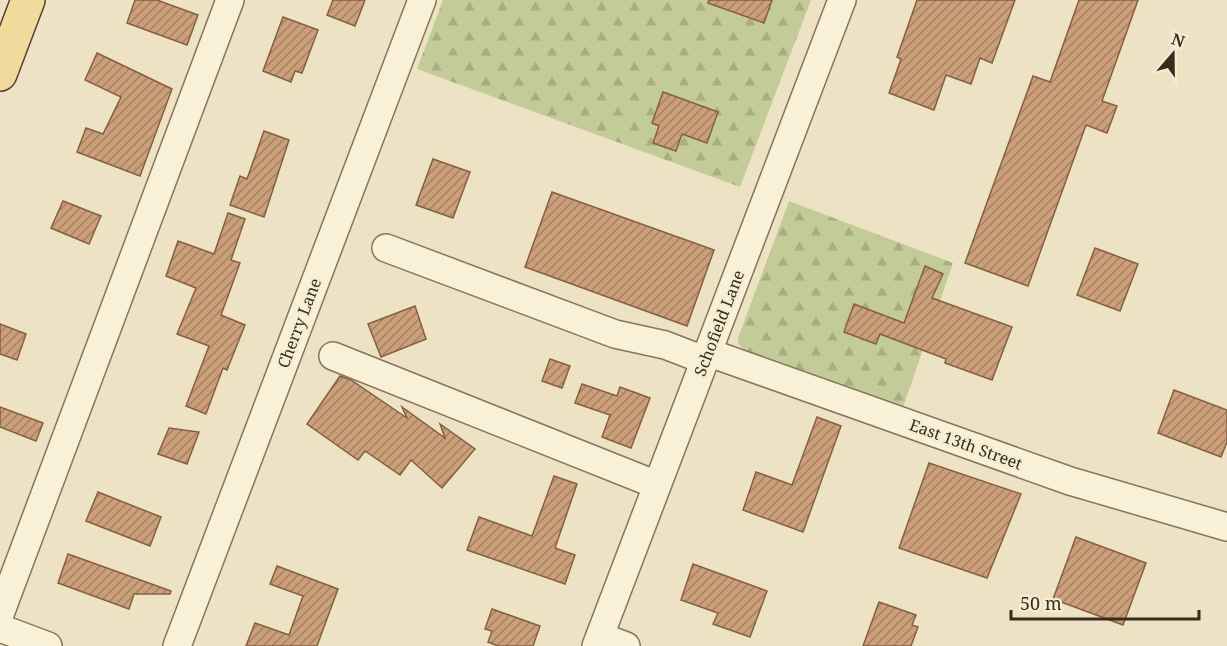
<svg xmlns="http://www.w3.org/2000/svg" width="1227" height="646" viewBox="0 0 1227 646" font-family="'Noto Serif',serif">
	<defs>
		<pattern id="forest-firs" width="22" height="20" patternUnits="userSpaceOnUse" patternTransform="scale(1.5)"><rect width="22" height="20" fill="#c3cb98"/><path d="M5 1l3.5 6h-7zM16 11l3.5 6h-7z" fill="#a8ae83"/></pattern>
		<pattern id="building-hatch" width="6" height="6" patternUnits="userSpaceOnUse" patternTransform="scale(1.5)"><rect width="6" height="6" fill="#cb9f7a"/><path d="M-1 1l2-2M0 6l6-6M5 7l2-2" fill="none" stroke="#a68263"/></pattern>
	</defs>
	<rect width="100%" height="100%" fill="#ede3c4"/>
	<!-- forest -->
	<g fill="url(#forest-firs)">
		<polygon points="443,0 811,0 740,187 417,69"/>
		<polygon points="789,201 953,263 903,407 745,350 738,344 738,338"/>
	</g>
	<!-- building -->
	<g fill="url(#building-hatch)" stroke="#865f41" stroke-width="1.5">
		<polygon points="135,0 157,0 198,15 187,45 127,23"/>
		<polygon points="333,0 365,0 355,26 327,15"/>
		<polygon points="709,0 772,0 764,23 708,3"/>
		<polygon points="917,0 1015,0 992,63 980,58 971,84 946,75 934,110 889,93 901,59 897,57"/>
		<polygon points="1079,0 1138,0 1102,101 1117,106 1107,133 1086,125 1028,286 965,263 1033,76 1050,82"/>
		<polygon points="283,17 318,30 302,73 295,71 291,82 263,71"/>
		<polygon points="97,53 172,89 140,176 77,152 86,128 103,134 121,97 85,80"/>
		<polygon points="663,92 718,112 707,143 682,134 676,151 653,143 659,126 652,123"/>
		<polygon points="264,131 289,140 264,217 230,205 240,176 247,179"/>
		<polygon points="433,159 470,172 453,218 416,205"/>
		<polygon points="552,192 714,250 687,326 525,267"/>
		<polygon points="63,201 101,216 89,244 51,228"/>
		<polygon points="228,213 245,219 231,260 240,263 221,315 245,325 227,370 223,368 206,414 186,406 209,346 177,334 196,288 166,276 178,241 214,254"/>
		<polygon points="1095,248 1138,264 1120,311 1077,295"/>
		<polygon points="925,266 943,274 932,298 1012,327 992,380 945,363 946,359 880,334 876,344 844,332 854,304 904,323"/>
		<polygon points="415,306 426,339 381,357 368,324"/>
		<polygon points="0,324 26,334 17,360 0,354"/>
		<polygon points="550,359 570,366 562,388 542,381"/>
		<polygon points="340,376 351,380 407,418 402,407 445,438 440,424 475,449 442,488 411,460 400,475 365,451 358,460 307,424"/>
		<polygon points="582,384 617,396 620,387 650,398 631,448 602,437 610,415 575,403"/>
		<polygon points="1174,390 1227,410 1227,442 1221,457 1158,433"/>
		<polygon points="0,407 43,423 36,441 0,427"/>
		<polygon points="817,417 841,426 803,532 743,510 756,472 792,485"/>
		<polygon points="169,428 199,432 187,464 158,454"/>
		<polygon points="929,463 1021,494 987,578 899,548"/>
		<polygon points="554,476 577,484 555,548 575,555 565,584 467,550 479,517 532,536"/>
		<polygon points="98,492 161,517 150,546 86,521"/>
		<polygon points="1076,537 1146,563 1123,625 1053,599"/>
		<polygon points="68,554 171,591 170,594 134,594 129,609 58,583"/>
		<polygon points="693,564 767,591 750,637 713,624 718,613 681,600"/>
		<polygon points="277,566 338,589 317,646 246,646 255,623 289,635 303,596 270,584"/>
		<polygon points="879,602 916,615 912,625 918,627 911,646 863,646"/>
		<polygon points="492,609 540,626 533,646 498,646 488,642 492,631 485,629"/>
	</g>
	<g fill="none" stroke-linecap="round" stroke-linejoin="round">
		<!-- minor casing -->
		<g stroke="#88745a" stroke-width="30">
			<g id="minor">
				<polyline points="386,248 615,334 665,345 704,360"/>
				<polyline points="707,352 1070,481 1227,527"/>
				<polyline points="333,356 657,485"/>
				<polyline points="0,614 230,0"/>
				<polyline points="0,628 48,646"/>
				<polyline points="600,636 626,646"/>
				<polyline points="177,646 422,0"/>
				<polyline points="596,646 842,0"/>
			</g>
		</g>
		<!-- major casing -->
		<g stroke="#55422f" stroke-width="36">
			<polyline id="major" points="0,74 28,0"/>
		</g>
		<!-- minor -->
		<use href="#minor" stroke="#f8f0d7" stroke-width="27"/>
		<!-- major -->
		<use href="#major" stroke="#f0da9c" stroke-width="33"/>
	</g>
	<g text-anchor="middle" stroke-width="5" stroke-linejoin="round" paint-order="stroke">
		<!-- street labels -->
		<g font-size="16" fill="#382c1e" stroke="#f5edd3">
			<text transform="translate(299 323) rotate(-69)" y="6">Cherry Lane</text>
			<text transform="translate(719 323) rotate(-69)" y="6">Schofield Lane</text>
			<text transform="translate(966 444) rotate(20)" y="6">East 13th Street</text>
		</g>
	</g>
	<!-- north arrow -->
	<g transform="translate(1173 54) rotate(20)" stroke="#f5edd3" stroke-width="4.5" paint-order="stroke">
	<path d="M0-4.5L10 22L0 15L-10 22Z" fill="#382c1e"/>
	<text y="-9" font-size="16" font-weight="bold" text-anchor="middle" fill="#382c1e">N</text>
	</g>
	<!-- scale -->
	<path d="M1011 610v9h188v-9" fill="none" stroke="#382c1e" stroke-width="3"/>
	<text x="1020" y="610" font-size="18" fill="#382c1e" stroke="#f5edd3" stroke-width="4.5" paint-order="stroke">50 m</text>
</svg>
